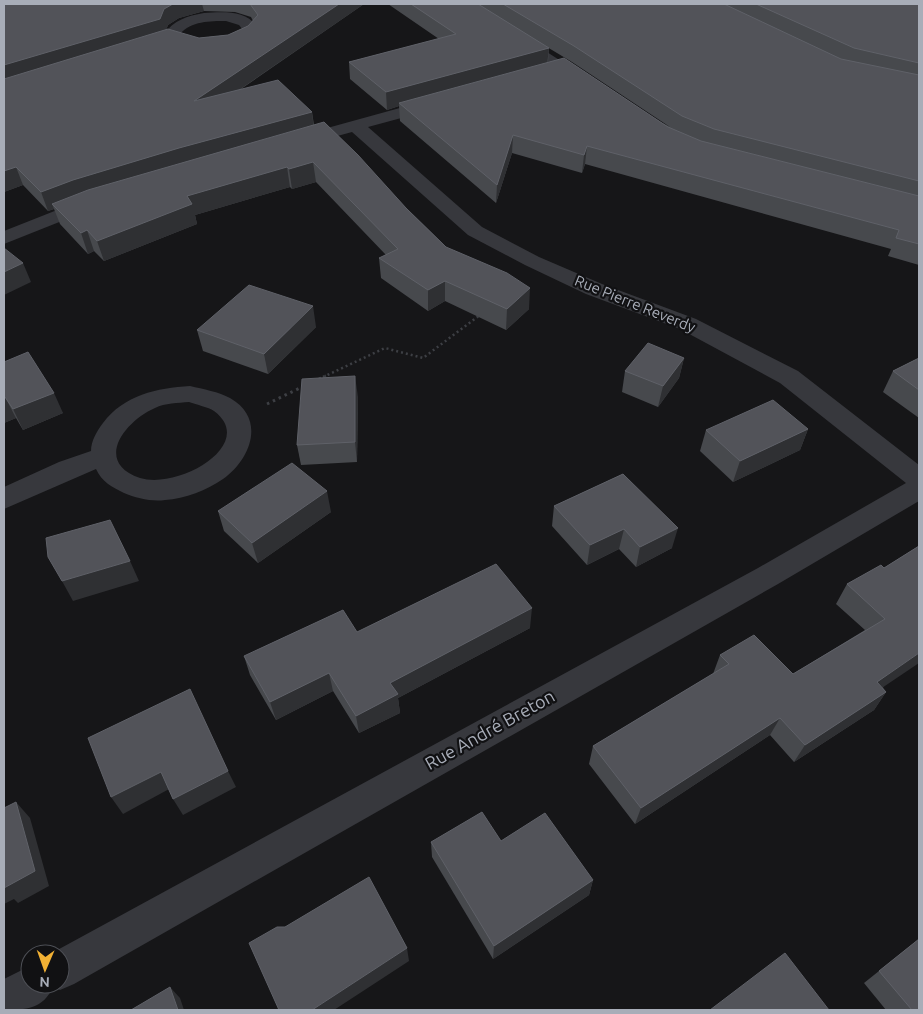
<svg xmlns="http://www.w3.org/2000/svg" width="923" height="1014" viewBox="0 0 923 1014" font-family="Ubuntu,sans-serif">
	<rect width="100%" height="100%" fill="#161618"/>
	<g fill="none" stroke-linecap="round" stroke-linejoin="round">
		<!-- path-far1 -->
		<polyline stroke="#3d3f44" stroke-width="2.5" stroke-dasharray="2 3" stroke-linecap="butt" points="323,377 385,348 423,358 480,315"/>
		<!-- path -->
		<g stroke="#3d3f44" stroke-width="3" stroke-dasharray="2.5 4" stroke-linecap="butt">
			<polyline points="319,379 326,376"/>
			<polyline points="267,404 304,386"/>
		</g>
		<!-- minor -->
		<g fill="#37383d" fill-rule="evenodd">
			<polygon points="456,4 472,4 592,81 590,84 578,84"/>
			<path d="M204,13C223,12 250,9 259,31C239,59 195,57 169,42L164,34C174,20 187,16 204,13ZM226,21L239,25L243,30C230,45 194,51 180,34C191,21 210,21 226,21Z"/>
			<path d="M436,98L442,99L444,103L442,107L368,127L482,227L539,257L602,284L696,319L798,371L919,465V501L778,584L74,984L60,990L53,987C43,1009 26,1010 4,1010V979L30,966V984H60V954H50L758,568L906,483L780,383L680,329L586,294L525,265L468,235L352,132L297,147L291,146L288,142L291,138Z"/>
			<polygon points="90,197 97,199 100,203 97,207 4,244 4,231"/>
			<path d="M190,386C203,389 219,392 230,398C267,419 250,460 223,479C207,490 185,499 165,500C152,502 136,498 124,493C112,487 102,482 96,469L4,509V487L59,462L91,451C91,441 97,431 103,423C124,395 157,388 190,386ZM189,402C197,405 208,407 214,411C258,444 179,490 140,478C93,462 125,421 155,408C165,403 178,403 189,402Z"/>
		</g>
	</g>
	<!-- wall -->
	<g fill="#47494d" fill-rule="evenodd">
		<path d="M4,4H364L241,89L312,112L314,125L406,208L446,247L529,309L506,330L445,301L428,311L381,278L379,258L386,255L316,182L292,189L290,187L195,215L197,224L104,261L94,251L88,254L60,224L54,209L48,211L23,185L4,192ZM204,11L235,12L251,17L253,21L248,26L228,35L199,38L166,30L168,25L179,18Z"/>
		<path d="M388,4H919V265L888,256L891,249L585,164L582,173L512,153L496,203L400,121L399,106L387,110L350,79L349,62L439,39ZM542,44L572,62L670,127L548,62L549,48Z"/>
		<polygon points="316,327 268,374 203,351 197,330"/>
		<polygon points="684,358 679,378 658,407 622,392 625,371"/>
		<polygon points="919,358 919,418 883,392 893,371"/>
		<polygon points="4,362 63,413 23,430 16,418 4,423"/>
		<polygon points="358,397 357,462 301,465 297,445"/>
		<polygon points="808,429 800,450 733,482 700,451 706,430"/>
		<polygon points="623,474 672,548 636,567 619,549 587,565 552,526 554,506"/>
		<polygon points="218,511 331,512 258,563 224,531"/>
		<polygon points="919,546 883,688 886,692 874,710 794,762 770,735 635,824 589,764 593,746 713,674 720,655 793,674 865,630 836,604 847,584 884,568"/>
		<polygon points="530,628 398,698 400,713 359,733 333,691 276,720 250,675 244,656 357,632"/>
		<polygon points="501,841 593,880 589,895 493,959 432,857 431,842"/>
		<polygon points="919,939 919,1010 886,1010 864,983"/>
	</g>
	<!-- shaded-wall -->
	<g fill="#2f3033">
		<polygon points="173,4 202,4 204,11 179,18 168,25 164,36 4,84 4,65 164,9"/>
		<polygon points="339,4 364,4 198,118 194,101"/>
		<polygon points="549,48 547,65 399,103 399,106 387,110 386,92"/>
		<polygon points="312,112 314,130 52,204 54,209 48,211 41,192 73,180 179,148"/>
		<polygon points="513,135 512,153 496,203 497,185"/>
		<polygon points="587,146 585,164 582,173 584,155"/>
		<polygon points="313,162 316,182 292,189 289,169"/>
		<polygon points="16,167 23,185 4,192 4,171"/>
		<polygon points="287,167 290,187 195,215 197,224 104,261 97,241 187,196"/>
		<polygon points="87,230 94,251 88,254 81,233"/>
		<polygon points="23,263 31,282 4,295 4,272"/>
		<polygon points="445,281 445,301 428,311 428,290"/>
		<polygon points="530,288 529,309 506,330 507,309"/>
		<polygon points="313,306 316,327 268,374 264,354"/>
		<polygon points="684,358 679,378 658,407 663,386"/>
		<polygon points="355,376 358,397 357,462 355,442"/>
		<polygon points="54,393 63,413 23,430 13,409"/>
		<polygon points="5,397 16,418 4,423 4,398"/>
		<polygon points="808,429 800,450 733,482 740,461"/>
		<polygon points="327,491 331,512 258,563 252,543"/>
		<polygon points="678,528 672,548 636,567 640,547"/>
		<polygon points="624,529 619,549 587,565 590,545"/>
		<polygon points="130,561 139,581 73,601 62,581"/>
		<polygon points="532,608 530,628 398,698 400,713 359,733 356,716 390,683"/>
		<polygon points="919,653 919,663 864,700 877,682"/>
		<polygon points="329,673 333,691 276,720 270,702"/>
		<polygon points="886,692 874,710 794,762 805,745"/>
		<polygon points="780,718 770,735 635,824 641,808"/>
		<polygon points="228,771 236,787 183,815 173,799"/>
		<polygon points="161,772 171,788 123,814 111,797"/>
		<polygon points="16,802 30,818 49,886 18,903 14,899 4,904 4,886"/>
		<polygon points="593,880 589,895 493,959 494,946"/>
		<polygon points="407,948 409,961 334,1010 312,1010"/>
		<polygon points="170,987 180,998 184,1010 178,1010"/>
	</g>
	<!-- building -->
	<g fill="#525359" stroke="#5f6168">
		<polygon points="4,4 173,4 164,9 160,19 4,65"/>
		<polygon points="250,4 339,4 194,101 278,80 312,112 179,148 73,180 41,192 16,167 4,171 4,79 168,29 199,38 228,35 248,26 258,15"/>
		<polygon points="411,4 478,4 549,48 386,92 349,62 456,34"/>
		<polygon points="503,4 724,4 841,59 919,75 919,181 714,129 682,116 574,46"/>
		<polygon points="756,4 919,4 919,63 854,48"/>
		<polygon points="564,58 668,127 701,141 919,196 919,244 896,238 899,230 587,146 584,155 513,135 497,185 399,103"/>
		<polygon points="324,122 358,155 406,208 446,247 507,273 530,288 507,309 445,281 428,290 379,258 398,249 313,162 289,169 287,167 187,196 192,204 97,241 87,230 81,233 52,204 88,190"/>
		<polygon points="4,248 23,263 4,272"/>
		<polygon points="249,285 313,306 264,354 197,330"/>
		<polygon points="648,343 684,358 663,386 625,371"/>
		<polygon points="28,352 54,393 13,409 5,397 4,398 4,362"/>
		<polygon points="919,358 919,390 893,371"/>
		<polygon points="355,376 355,442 297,445 302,379"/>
		<polygon points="773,400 808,429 740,461 706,430"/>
		<polygon points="292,463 327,491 252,543 218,511"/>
		<polygon points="623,474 678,528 640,547 624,529 590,545 554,506"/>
		<polygon points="110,520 130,561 62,581 48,557 46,538"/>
		<polygon points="919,546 919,653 877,682 886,692 805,745 780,718 641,808 593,746 729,664 720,655 754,635 793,674 885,619 847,584 881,565 884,568"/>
		<polygon points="496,564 532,608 390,683 398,694 356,716 329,673 270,702 244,656 343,610 357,632"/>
		<polygon points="190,689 228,771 173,799 161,772 111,797 88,738"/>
		<polygon points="16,802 35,871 4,888 4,808"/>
		<polygon points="482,812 501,841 545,813 593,880 494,946 431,842"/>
		<polygon points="369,877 407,948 312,1010 279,1010 249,943 277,927 285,927"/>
		<polygon points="919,939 919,1010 912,1010 879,971"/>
		<polygon points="785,953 829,1010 710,1010"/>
		<polygon points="170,987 178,1010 131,1010"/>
	</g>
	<g text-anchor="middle" stroke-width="4.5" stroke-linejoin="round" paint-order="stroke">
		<!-- street labels -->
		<g font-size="15" fill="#a8adb8" stroke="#111113">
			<text transform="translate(635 304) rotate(22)" y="5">Rue Pierre Reverdy</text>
		</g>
		<!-- near-street labels -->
		<g font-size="18" fill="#a8adb8" stroke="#111113">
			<text transform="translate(490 730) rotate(-29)" y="6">Rue André Breton</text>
		</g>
	</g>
	<!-- border -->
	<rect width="923" height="1014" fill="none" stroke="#a8adb8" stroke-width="10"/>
	<!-- north arrow -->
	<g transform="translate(45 969) rotate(182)"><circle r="24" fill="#111113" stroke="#4d4f55"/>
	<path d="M0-4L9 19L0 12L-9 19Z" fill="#f2b134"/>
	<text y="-8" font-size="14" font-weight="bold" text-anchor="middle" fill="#a8adb8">N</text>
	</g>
</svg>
